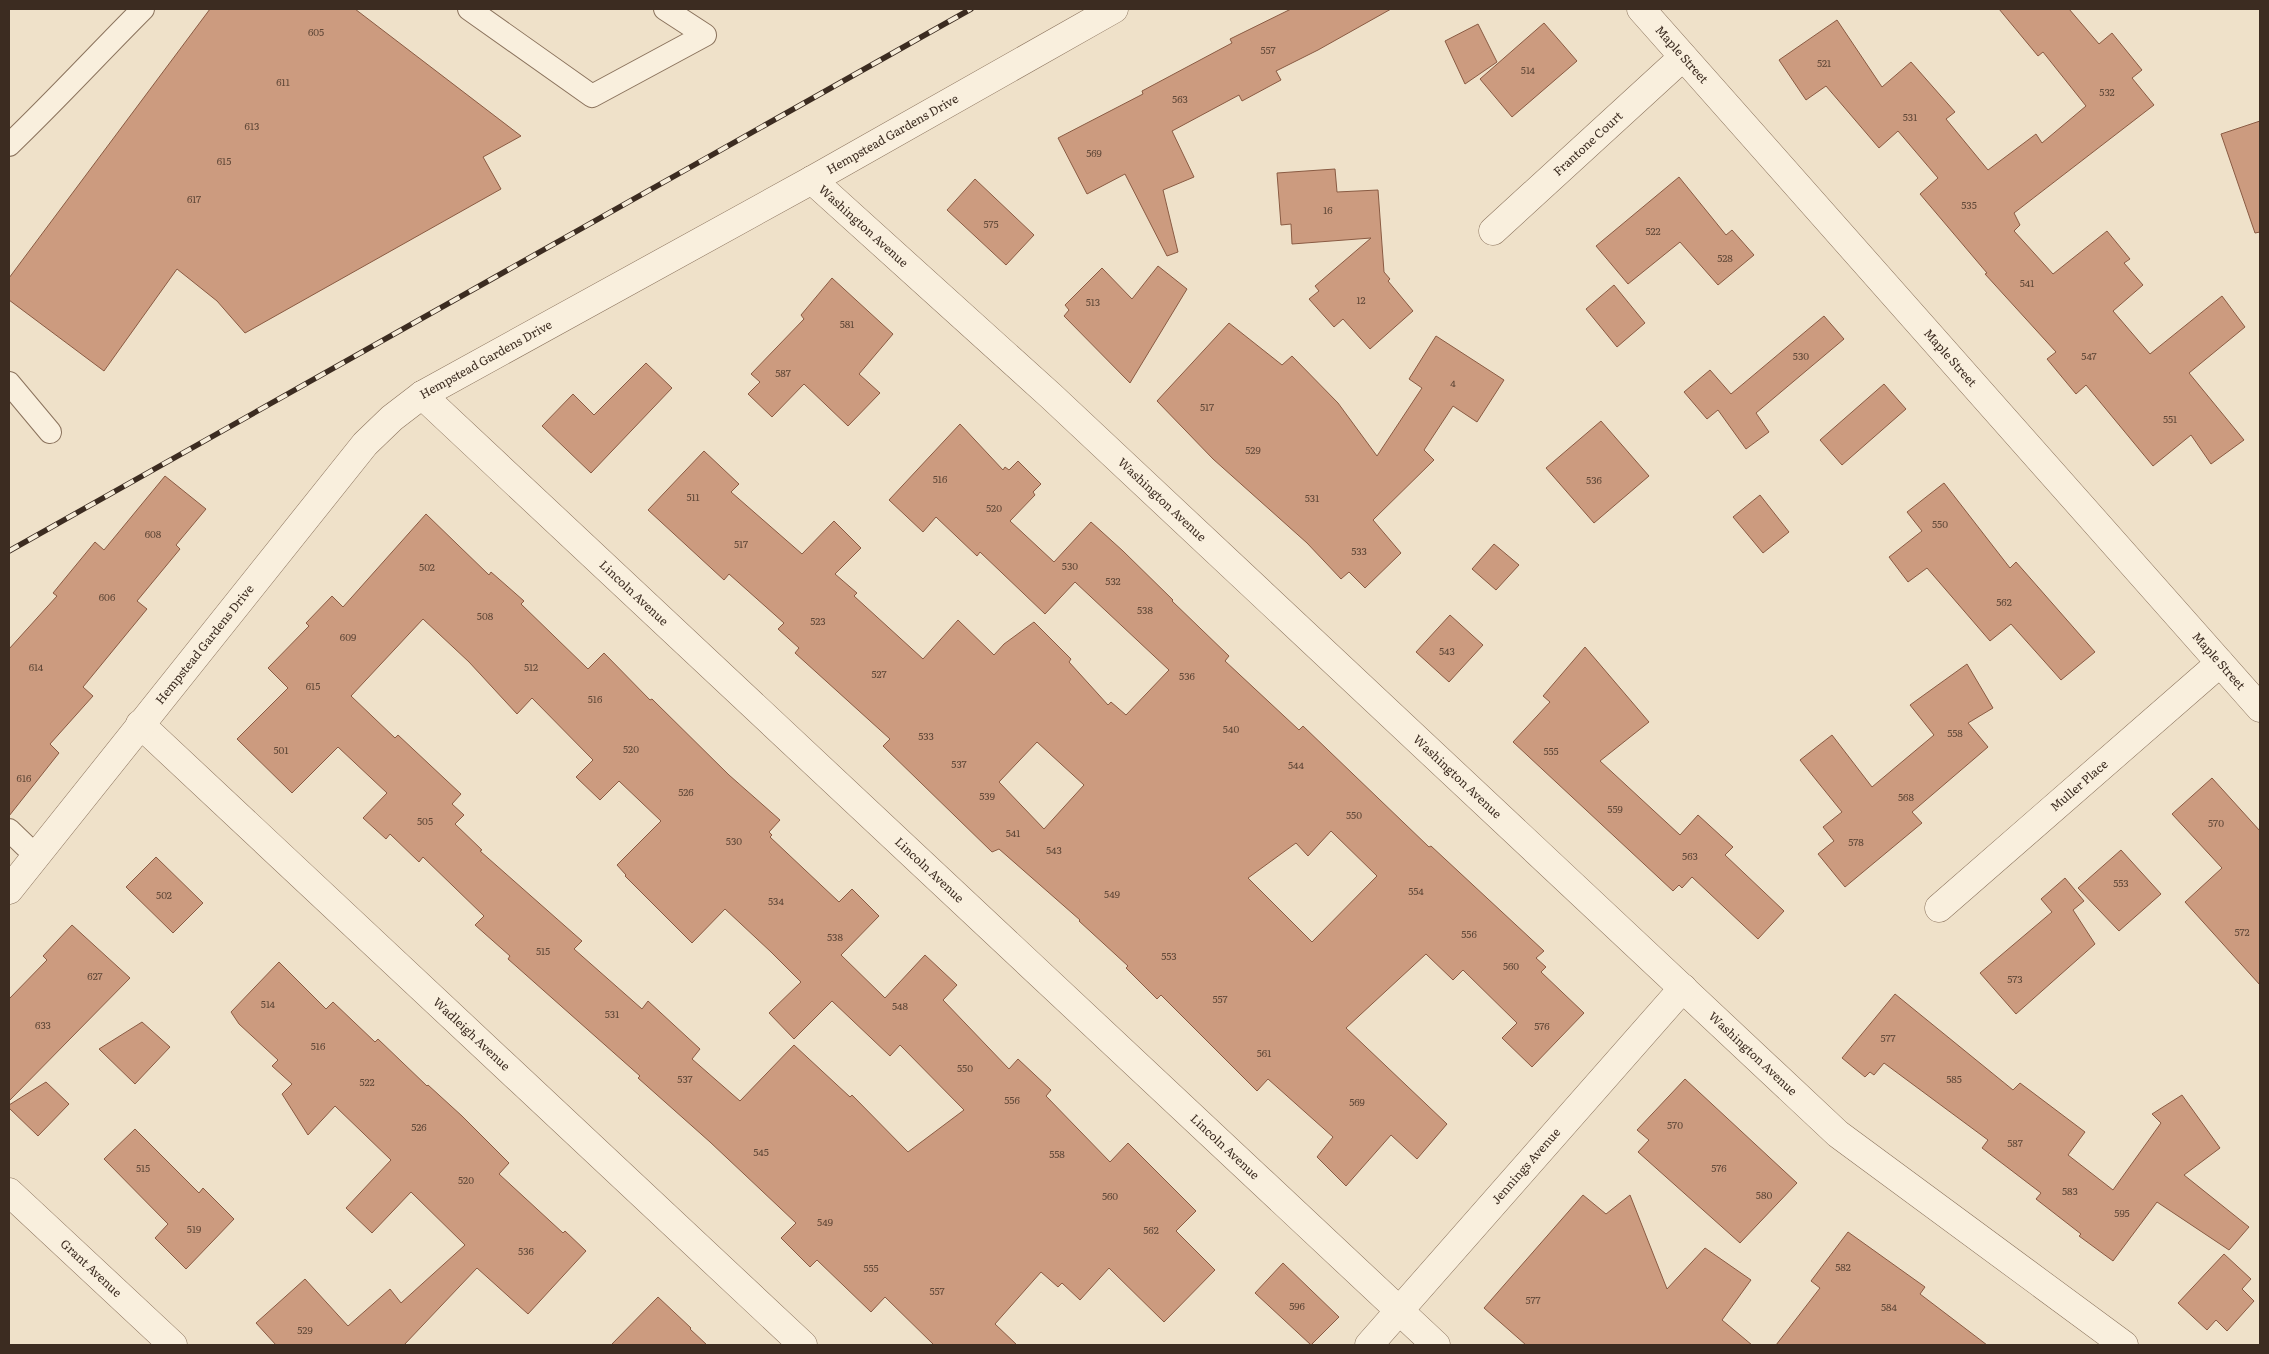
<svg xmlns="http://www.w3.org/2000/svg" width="2269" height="1354" viewBox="0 0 2269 1354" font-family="Literata,serif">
	<rect width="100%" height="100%" fill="#efe1c9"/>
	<!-- building -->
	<g fill="#cc9b7f" stroke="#8a5b43" fill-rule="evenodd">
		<polygon points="210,9 355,9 521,136 483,157 501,189 245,333 217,301 177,269 104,371 9,300 9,278"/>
		<polygon points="1291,9 1391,9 1318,50 1276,71 1281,80 1242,101 1239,95 1172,131 1194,177 1163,190 1178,252 1167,256 1125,174 1087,194 1058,138 1143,94 1142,91 1232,43 1230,39"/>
		<polygon points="1999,9 2069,9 2099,44 2112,33 2142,70 2132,78 2154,105 2014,213 2020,225 2014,231 2053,274 2107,231 2130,259 2124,263 2143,285 2113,311 2150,354 2222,296 2245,327 2189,373 2244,440 2211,464 2191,435 2153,466 2086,385 2076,394 2047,359 2056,352 1985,274 1987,273 1920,194 1938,178 1898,131 1879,148 1826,86 1806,100 1779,60 1837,20 1882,87 1911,62 1955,112 1946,119 1988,170 2036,134 2042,143 2086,106 2043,52 2038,56"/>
		<polygon points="1544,23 1577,61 1512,117 1480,79"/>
		<polygon points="1478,24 1497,62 1465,84 1445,41"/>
		<polygon points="2260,121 2260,232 2255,233 2221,134"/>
		<polygon points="1335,169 1337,192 1378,190 1384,272 1390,279 1388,281 1413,311 1370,349 1343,319 1334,327 1309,299 1319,291 1315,286 1371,238 1292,244 1291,224 1281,225 1277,173"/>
		<polygon points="1679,177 1726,235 1732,230 1754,255 1718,285 1680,242 1628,284 1596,246"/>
		<polygon points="975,179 1034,235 1006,265 947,210"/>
		<polygon points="1158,266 1187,289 1130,383 1064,316 1069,310 1065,305 1102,268 1132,299"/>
		<polygon points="832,278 893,334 859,374 880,393 848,426 804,384 772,417 748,394 760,382 751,374 804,319 801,315"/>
		<polygon points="1614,285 1645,323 1617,347 1586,309"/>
		<polygon points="1824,316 1844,339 1756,413 1769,432 1746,449 1718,410 1707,419 1684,392 1710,370 1731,394"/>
		<polygon points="1229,323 1282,365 1292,356 1338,403 1377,456 1422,388 1409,379 1436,336 1504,380 1477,422 1453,406 1424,450 1434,460 1373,520 1401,553 1365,588 1349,572 1341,579 1307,543 1213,459 1157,401"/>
		<polygon points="646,363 672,388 591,473 542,426 573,394 594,415"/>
		<polygon points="1884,384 1906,409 1842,465 1820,440"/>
		<polygon points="1601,421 1649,476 1594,523 1546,468"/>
		<path d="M960,424L1003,470L1005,467L1009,470L1018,461L1041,484L1033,492L1035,495L1010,521L1054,562L1091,522L1123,551L1173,600L1172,601L1229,656L1225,661L1299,730L1303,726L1429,847L1431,846L1544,951L1536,958L1546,967L1541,972L1584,1013L1532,1067L1502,1038L1517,1023L1463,970L1453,980L1426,954L1346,1028L1447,1124L1417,1159L1391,1135L1346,1186L1317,1157L1333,1137L1268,1079L1257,1091L1161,995L1157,999L1126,968L1128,966L1079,921L1080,920L999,849L992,852L883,746L890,739L795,653L799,648L778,629L784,623L729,574L724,580L648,510L704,451L739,484L731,492L802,554L834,521L861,548L835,574L857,593L854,596L923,659L958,620L994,655L1004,644L1034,622L1071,659L1069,662L1108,705L1111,702L1126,715L1169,670L1075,582L1045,614L980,552L977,556L936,517L923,532L889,500ZM1037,742L1084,785L1044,829L999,782ZM1331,831L1377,876L1312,942L1248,878L1296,843L1308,856Z"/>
		<polygon points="165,476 206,509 176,545 180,549 137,601 147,609 83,687 93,696 50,744 59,753 9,816 9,649 57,596 53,593 95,542 104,550"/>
		<polygon points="1944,483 2010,568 2016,562 2095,652 2061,680 2011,624 1990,641 1927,568 1908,582 1889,557 1922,531 1907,512"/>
		<polygon points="1760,495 1789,532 1763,553 1733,517"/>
		<path d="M426,514L489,575L491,572L524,601L521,604L588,669L604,653L650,700L652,699L729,775L780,820L769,832L772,835L770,837L839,902L852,889L879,916L841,955L885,998L925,955L957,985L943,1000L1009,1069L1018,1059L1051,1090L1046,1096L1110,1162L1128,1143L1196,1211L1176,1231L1215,1270L1164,1322L1109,1268L1080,1300L1062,1283L1058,1287L1041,1272L995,1324L1017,1345H934L885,1297L871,1312L817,1260L810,1267L781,1238L796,1223L710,1142L638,1078L640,1076L508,959L510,956L475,925L484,916L423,857L419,862L390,834L386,839L363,818L387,793L338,747L292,793L237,739L288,688L268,668L309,626L306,623L332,596L343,607ZM423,619L469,662L517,714L532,698L593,760L576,777L600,800L619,781L661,821L617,865L626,875L625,876L692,943L725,909L771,952L801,982L769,1013L794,1039L832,1001L890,1056L900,1045L964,1110L908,1152L852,1095L850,1097L794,1045L740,1101L692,1059L700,1049L648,1001L642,1009L574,949L582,941L480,851L482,850L455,824L464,815L452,804L461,794L398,735L395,738L351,696Z"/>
		<polygon points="1494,544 1519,565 1496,590 1472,569"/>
		<polygon points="1450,615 1483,645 1449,682 1416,652"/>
		<polygon points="1585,647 1649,722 1600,761 1680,835 1698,815 1733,847 1725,855 1784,911 1758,939 1692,877 1682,888 1679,885 1673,891 1513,742 1550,702 1543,696"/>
		<polygon points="1967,664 1993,708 1968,723 1988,747 1912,812 1922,823 1845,887 1818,854 1834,841 1823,827 1842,812 1800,760 1832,735 1872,787 1934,735 1910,705"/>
		<polygon points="2212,778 2260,831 2260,985 2185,902 2222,868 2172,814"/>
		<polygon points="2121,850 2161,894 2119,931 2078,888"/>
		<polygon points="156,857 203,903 173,933 126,887"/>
		<polygon points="2065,878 2084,901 2073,910 2095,944 2016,1014 1980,973 2052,912 2041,899"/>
		<polygon points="72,925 130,978 9,1101 9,999 47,960 43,956"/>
		<polygon points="279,962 326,1009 333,1002 375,1042 378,1039 427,1086 428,1085 462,1116 509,1163 499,1174 563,1233 565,1231 586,1251 528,1314 477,1268 404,1345 276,1345 256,1323 305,1279 348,1326 390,1289 401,1303 465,1245 411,1192 372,1233 346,1208 391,1160 335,1106 308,1135 282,1094 292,1084 272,1066 278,1060 239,1024 231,1012"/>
		<polygon points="1895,994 2013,1090 2020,1083 2085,1132 2068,1155 2113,1190 2161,1123 2152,1114 2182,1095 2220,1148 2184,1175 2249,1227 2229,1250 2157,1202 2113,1261 2079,1236 2081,1234 2036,1199 2041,1193 1982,1148 1988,1140 1884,1063 1874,1075 1870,1072 1865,1077 1842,1058"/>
		<polygon points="142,1022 170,1047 135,1084 99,1049"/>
		<polygon points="1685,1079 1797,1183 1740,1243 1638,1152 1649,1140 1637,1130"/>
		<polygon points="46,1082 69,1104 38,1136 9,1108 9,1105"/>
		<polygon points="135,1129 199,1193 203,1188 234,1219 186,1269 155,1238 168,1224 104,1159"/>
		<polygon points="1583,1195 1606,1214 1630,1195 1667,1289 1705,1248 1751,1280 1722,1320 1752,1345 1526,1345 1484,1308"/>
		<polygon points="1848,1232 1925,1287 1920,1294 1987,1345 1776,1345 1820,1288 1811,1281"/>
		<polygon points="2224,1254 2251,1279 2242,1289 2254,1301 2227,1331 2216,1320 2207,1330 2178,1303"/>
		<polygon points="1283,1263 1339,1317 1311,1345 1255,1293"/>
		<polygon points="658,1297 691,1328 690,1329 707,1345 611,1345"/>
	</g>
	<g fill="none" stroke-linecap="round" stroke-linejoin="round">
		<!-- lane casing -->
		<g stroke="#8b735d" stroke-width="24">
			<g id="lane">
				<polyline points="469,9 592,96 705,35 665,9"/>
				<path d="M9,145C55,101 98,54 143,9"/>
				<polyline points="9,383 50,432"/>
				<polyline points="9,830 36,856"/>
			</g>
		</g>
		<!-- street casing -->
		<g stroke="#8b735d" stroke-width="29">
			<g id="street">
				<path id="s1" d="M1641,9L2260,708"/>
				<path id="s2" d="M812,180L1051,396L1838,1134L2124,1345"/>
				<path id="s3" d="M1493,231L1683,57"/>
				<path id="s4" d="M422,395L1436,1345"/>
				<path id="s5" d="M140,724L803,1345"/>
				<path id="s6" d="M9,890L365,444L392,418L422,395L812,180L1114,9"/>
				<path id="s7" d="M1939,908L2220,663"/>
				<path id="s8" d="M9,1192L173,1345"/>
				<path id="s9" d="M1369,1345L1683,988"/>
			</g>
		</g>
		<!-- lane -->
		<use href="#lane" stroke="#f9efdd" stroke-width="22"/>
		<!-- street -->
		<use href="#street" stroke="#f9efdd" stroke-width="28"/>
		<!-- rail casing -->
		<g stroke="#3c2c21" stroke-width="5.5">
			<polyline id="rail" points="9,551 971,9"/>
		</g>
		<!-- rail -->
		<use href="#rail" stroke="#f6ecd9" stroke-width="4" stroke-dasharray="11" stroke-linecap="butt"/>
	</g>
	<g text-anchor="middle" stroke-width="4" stroke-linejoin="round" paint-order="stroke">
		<!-- number labels -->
		<g font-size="10" fill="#604838">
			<text x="316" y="36">605</text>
			<text x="1268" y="54">557</text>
			<text x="1824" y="67">521</text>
			<text x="1528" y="74">514</text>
			<text x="283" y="86">611</text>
			<text x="2107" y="96">532</text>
			<text x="1180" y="103">563</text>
			<text x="1910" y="121">531</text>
			<text x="252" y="130">613</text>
			<text x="1094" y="157">569</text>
			<text x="224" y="165">615</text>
			<text x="194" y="203">617</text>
			<text x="1969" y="209">535</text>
			<text x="1328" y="214">16</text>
			<text x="991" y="228">575</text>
			<text x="1653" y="235">522</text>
			<text x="1725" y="262">528</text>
			<text x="2027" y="287">541</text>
			<text x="1361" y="304">12</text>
			<text x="1093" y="306">513</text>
			<text x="847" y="328">581</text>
			<text x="1801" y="360">530</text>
			<text x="2089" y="360">547</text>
			<text x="783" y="377">587</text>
			<text x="1453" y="387">4</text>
			<text x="1207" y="411">517</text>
			<text x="2170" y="423">551</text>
			<text x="1253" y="454">529</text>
			<text x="940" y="483">516</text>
			<text x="1594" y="484">536</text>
			<text x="693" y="501">511</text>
			<text x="1312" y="502">531</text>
			<text x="994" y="512">520</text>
			<text x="1940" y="528">550</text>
			<text x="153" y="538">608</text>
			<text x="741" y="548">517</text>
			<text x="1359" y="555">533</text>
			<text x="1070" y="570">530</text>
			<text x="427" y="571">502</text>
			<text x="1113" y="585">532</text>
			<text x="107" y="601">606</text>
			<text x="2004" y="606">562</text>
			<text x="1145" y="614">538</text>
			<text x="485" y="620">508</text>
			<text x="818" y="625">523</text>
			<text x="348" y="641">609</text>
			<text x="1447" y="655">543</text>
			<text x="36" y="671">614</text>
			<text x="531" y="671">512</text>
			<text x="879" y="678">527</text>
			<text x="1187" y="680">536</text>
			<text x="313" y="690">615</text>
			<text x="595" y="703">516</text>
			<text x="1231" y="733">540</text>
			<text x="1955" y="737">558</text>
			<text x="926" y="740">533</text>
			<text x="631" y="753">520</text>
			<text x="281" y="754">501</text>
			<text x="1551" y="755">555</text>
			<text x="959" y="768">537</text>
			<text x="1296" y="769">544</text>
			<text x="24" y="782">616</text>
			<text x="686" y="796">526</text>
			<text x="987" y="800">539</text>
			<text x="1906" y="801">568</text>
			<text x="1615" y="813">559</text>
			<text x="1354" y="819">550</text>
			<text x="425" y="825">505</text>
			<text x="2216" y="827">570</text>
			<text x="1013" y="837">541</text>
			<text x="734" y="845">530</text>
			<text x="1856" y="846">578</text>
			<text x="1054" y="854">543</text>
			<text x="1690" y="860">563</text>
			<text x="2121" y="887">553</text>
			<text x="1416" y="895">554</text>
			<text x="1112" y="898">549</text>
			<text x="164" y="899">502</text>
			<text x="776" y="905">534</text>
			<text x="2242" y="936">572</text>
			<text x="1469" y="938">556</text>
			<text x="835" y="941">538</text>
			<text x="543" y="955">515</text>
			<text x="1169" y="960">553</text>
			<text x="1511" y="970">560</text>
			<text x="95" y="980">627</text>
			<text x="2015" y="983">573</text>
			<text x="1220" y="1003">557</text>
			<text x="268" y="1008">514</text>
			<text x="900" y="1010">548</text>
			<text x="612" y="1018">531</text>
			<text x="43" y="1029">633</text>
			<text x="1542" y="1030">576</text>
			<text x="1888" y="1042">577</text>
			<text x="318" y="1050">516</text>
			<text x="1264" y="1057">561</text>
			<text x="965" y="1072">550</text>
			<text x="685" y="1083">537</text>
			<text x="1954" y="1083">585</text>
			<text x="367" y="1086">522</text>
			<text x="1012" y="1104">556</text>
			<text x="1357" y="1106">569</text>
			<text x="1675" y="1129">570</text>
			<text x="419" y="1131">526</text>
			<text x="2015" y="1147">587</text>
			<text x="761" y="1156">545</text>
			<text x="1057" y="1158">558</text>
			<text x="143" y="1172">515</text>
			<text x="1719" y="1172">576</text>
			<text x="466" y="1184">520</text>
			<text x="2070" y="1195">583</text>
			<text x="1764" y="1199">580</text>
			<text x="1110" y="1200">560</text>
			<text x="2122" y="1217">595</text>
			<text x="825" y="1226">549</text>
			<text x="194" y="1233">519</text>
			<text x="1151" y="1234">562</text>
			<text x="526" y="1255">536</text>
			<text x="1843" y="1271">582</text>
			<text x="871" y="1272">555</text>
			<text x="937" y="1295">557</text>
			<text x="1533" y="1304">577</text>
			<text x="1297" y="1310">596</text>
			<text x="1889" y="1311">584</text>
			<text x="305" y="1334">529</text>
		</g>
		<!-- street labels -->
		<g font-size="12" fill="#3c2c21" stroke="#f6ecd9">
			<text dy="4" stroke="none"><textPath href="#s1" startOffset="61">Maple Street</textPath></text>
			<text dy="4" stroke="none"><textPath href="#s6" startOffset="1184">Hempstead Gardens Drive</textPath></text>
			<text dy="4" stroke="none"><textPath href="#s3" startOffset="129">Frantone Court</textPath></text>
			<text dy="4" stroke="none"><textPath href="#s2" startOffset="69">Washington Avenue</textPath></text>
			<text dy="4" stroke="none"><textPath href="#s1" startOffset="466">Maple Street</textPath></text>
			<text dy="4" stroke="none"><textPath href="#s6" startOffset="719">Hempstead Gardens Drive</textPath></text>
			<text dy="4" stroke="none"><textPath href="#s2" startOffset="474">Washington Avenue</textPath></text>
			<text dy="4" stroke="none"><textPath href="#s4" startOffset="290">Lincoln Avenue</textPath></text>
			<text dy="4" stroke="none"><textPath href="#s6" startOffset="314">Hempstead Gardens Drive</textPath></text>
			<text dy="4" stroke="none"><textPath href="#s1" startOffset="871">Maple Street</textPath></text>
			<text dy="4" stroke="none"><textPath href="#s2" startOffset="879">Washington Avenue</textPath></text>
			<text dy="4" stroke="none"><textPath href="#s7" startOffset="186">Muller Place</textPath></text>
			<text dy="4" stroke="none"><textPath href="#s4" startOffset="695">Lincoln Avenue</textPath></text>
			<text dy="4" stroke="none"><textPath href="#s5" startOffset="454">Wadleigh Avenue</textPath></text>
			<text dy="4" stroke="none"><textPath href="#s2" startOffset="1284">Washington Avenue</textPath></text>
			<text dy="4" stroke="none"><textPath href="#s4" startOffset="1100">Lincoln Avenue</textPath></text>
			<text dy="4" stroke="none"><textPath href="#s9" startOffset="238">Jennings Avenue</textPath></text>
			<text dy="4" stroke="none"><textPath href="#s8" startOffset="112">Grant Avenue</textPath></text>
		</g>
	</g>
	<!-- border -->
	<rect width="2269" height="1354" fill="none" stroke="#3c2c21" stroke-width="20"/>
</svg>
